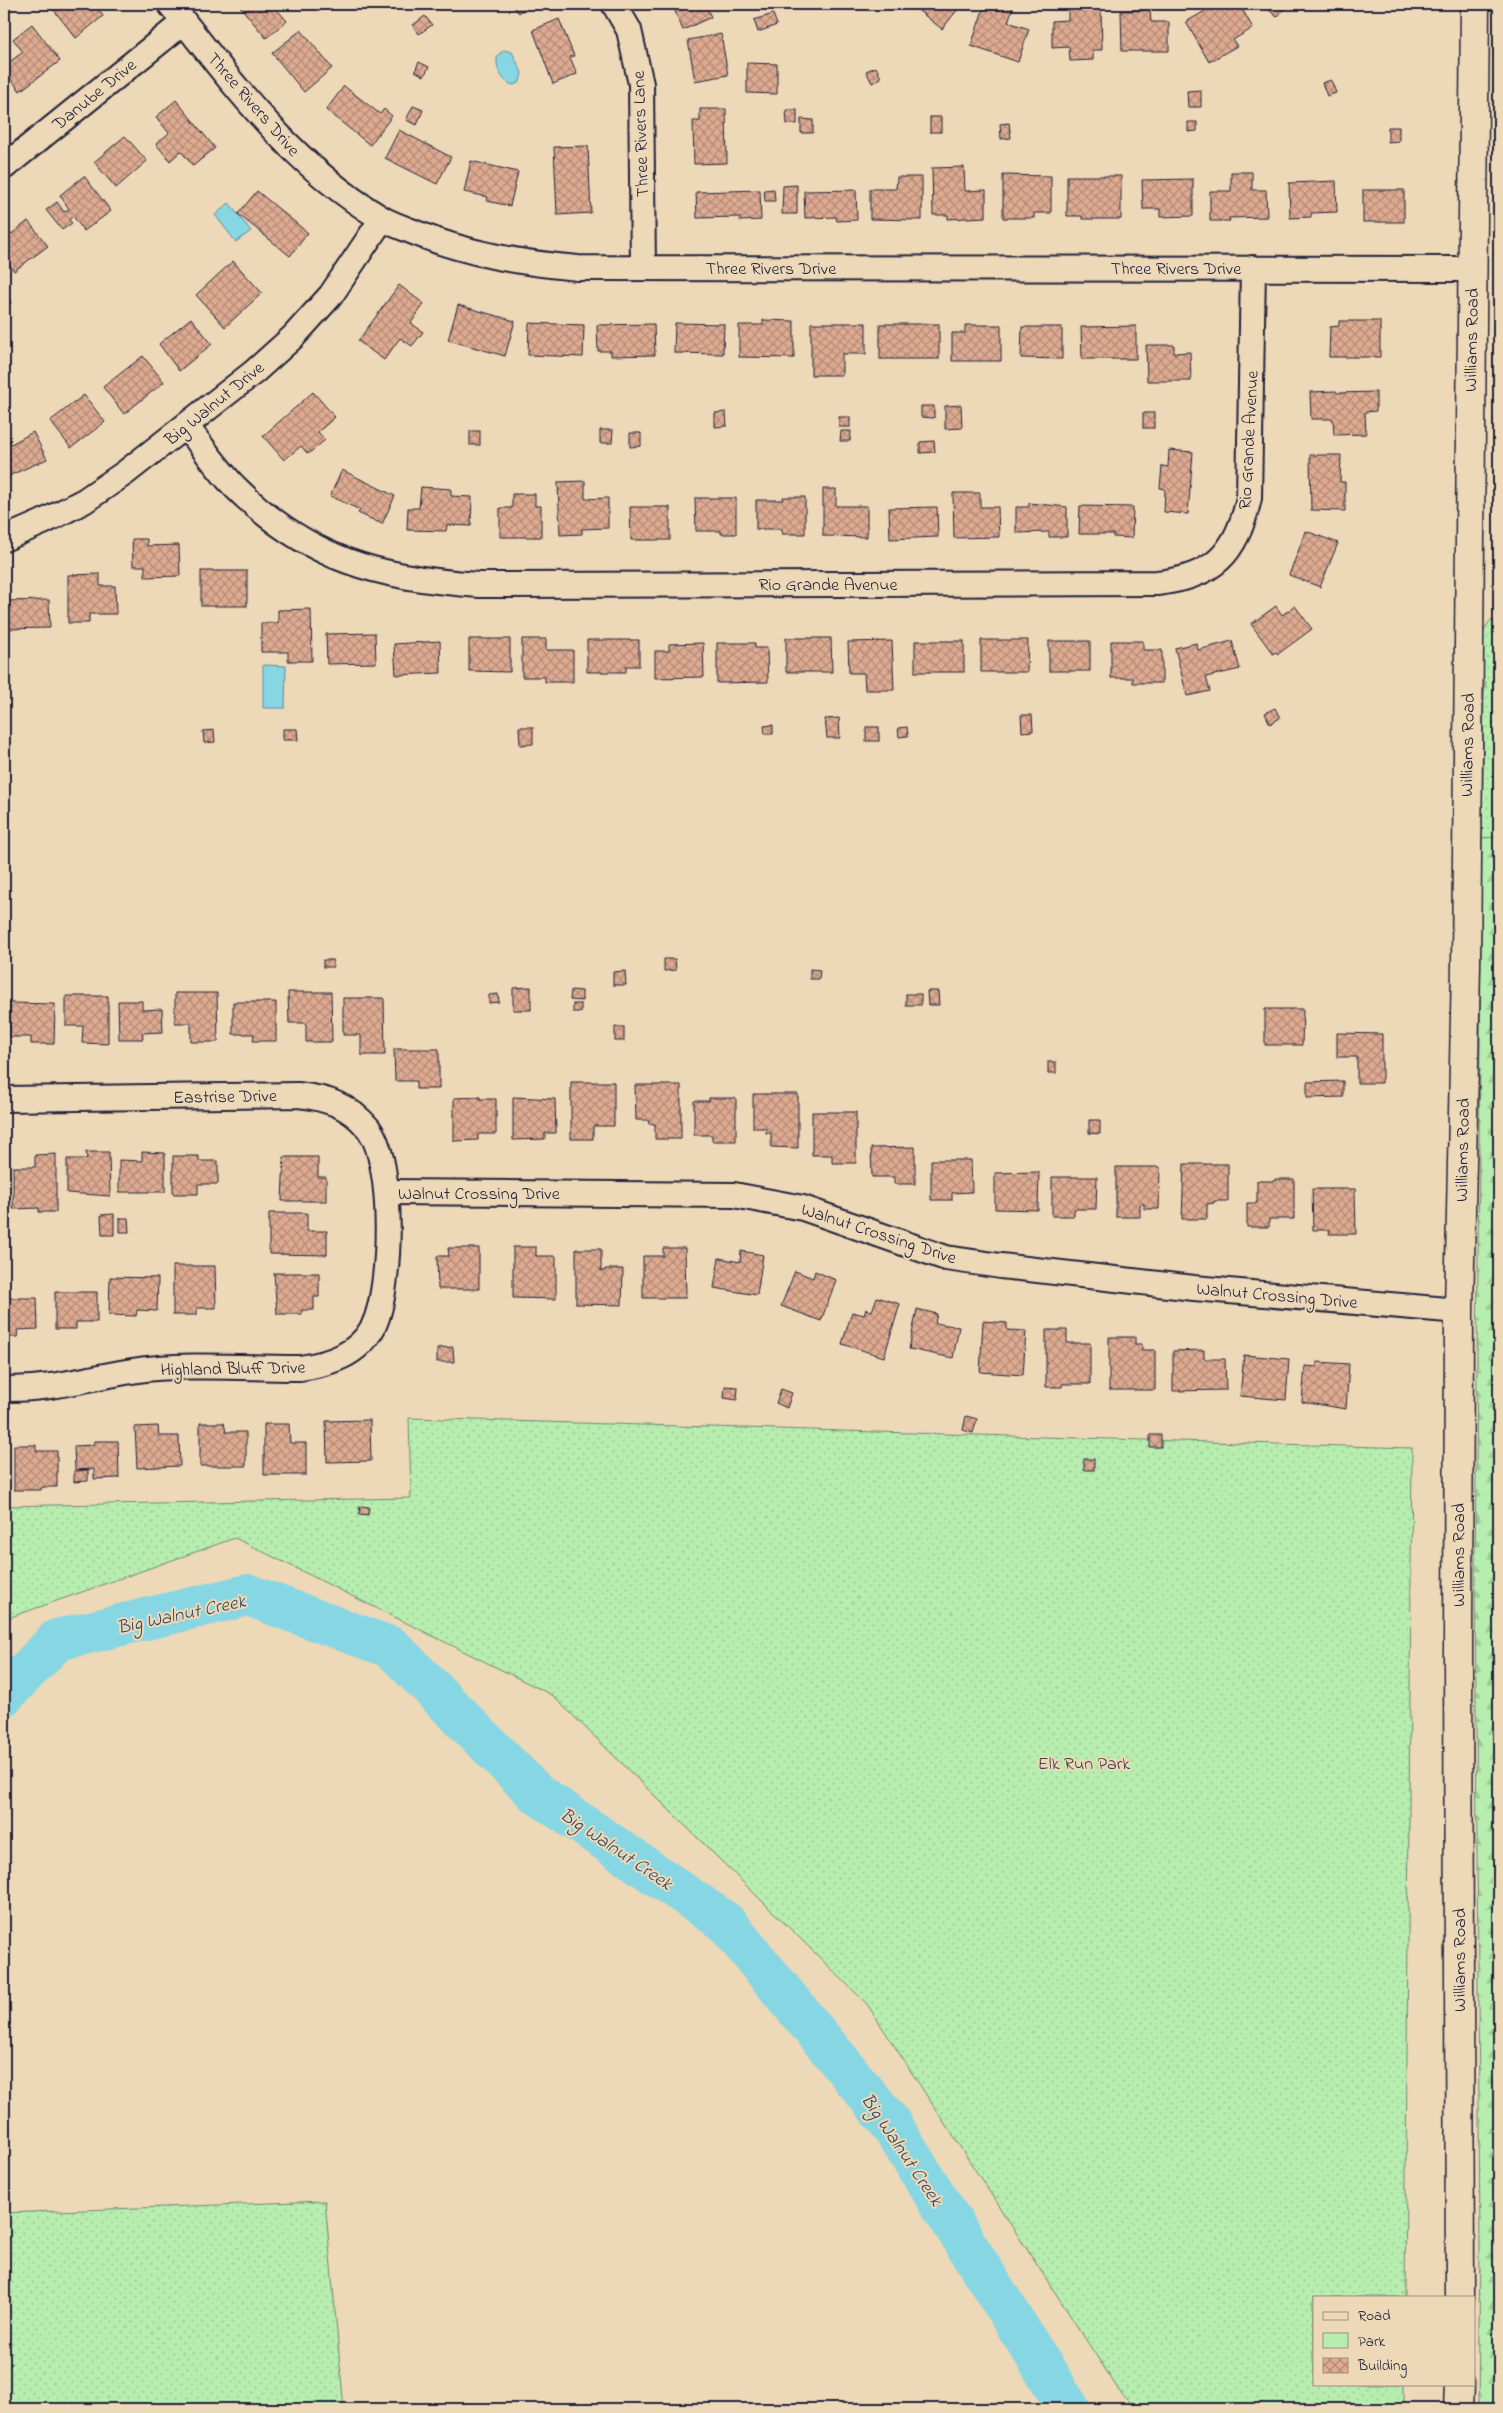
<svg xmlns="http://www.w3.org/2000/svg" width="1503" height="2413" viewBox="0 0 1503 2413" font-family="'Indie Flower',sans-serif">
	<defs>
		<pattern id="green-dots" width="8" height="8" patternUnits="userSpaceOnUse" patternTransform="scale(1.25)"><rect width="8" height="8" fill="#b7edaf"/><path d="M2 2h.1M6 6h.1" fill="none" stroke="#9dcb97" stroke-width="1.8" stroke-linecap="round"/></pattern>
		<pattern id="forest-firs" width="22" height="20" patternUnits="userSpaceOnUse" patternTransform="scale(1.25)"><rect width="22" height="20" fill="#b7edaf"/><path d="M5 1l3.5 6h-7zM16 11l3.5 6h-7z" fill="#9dcb97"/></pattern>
		<pattern id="building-cross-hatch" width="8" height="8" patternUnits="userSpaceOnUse" patternTransform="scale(1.25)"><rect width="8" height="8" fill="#deab91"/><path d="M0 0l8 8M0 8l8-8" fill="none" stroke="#b48b78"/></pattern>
	</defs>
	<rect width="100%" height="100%" fill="#edd8b7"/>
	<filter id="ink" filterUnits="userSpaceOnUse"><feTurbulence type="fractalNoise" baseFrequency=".02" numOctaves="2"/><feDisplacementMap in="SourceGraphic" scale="10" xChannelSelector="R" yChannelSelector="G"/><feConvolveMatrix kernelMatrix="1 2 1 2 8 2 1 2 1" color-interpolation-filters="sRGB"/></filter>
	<g filter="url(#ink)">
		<!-- green -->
		<g fill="url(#green-dots)" stroke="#6c8875">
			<path d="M1499,620V837L1482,838L1484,694L1486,682L1481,679C1482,661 1477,635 1490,621Z"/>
			<polygon points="409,1418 1412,1448 1405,2297 1314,2297 1314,2384 1404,2384 1404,2409 1135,2409 1120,2392 867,2004 552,1695 235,1538 11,1617 4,1622 4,1506 411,1498"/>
			<polygon points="325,2201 344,2409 4,2409 4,2213"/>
		</g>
		<!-- forest -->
		<polygon fill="url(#forest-firs)" stroke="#6c8875" points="1499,837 1499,2409 1478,2409 1480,2252 1475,1574 1482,838"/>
		<!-- water -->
		<g fill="#86d6e3" stroke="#5e8ea0">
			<path d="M504,50L512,52L522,73L520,82L514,85C502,83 494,66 498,55Z"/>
			<polygon points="229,203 251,231 236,242 215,215"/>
			<polygon points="263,665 286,666 285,708 263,708"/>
		</g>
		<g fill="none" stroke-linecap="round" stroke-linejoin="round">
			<!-- river -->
			<polyline stroke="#86d6e3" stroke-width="42" points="4,1695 57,1640 248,1595 392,1648 536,1793 725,1922 888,2120 1069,2409"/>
		</g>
		<!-- building -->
		<g fill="url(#building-cross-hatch)" stroke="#22223b">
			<polygon points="49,4 94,4 103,16 76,38"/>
			<polygon points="238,4 272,4 287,21 266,38"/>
			<polygon points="511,4 531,4 519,13"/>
			<polygon points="672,4 705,4 711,17 683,30"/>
			<polygon points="910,4 962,4 942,29"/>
			<polygon points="985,4 1014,4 1008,22 1029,29 1018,62 971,46"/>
			<polygon points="1217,4 1239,4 1253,28 1233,40 1237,46 1209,62 1186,22"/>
			<polygon points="1262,4 1289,4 1277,17"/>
			<polygon points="1101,8 1102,50 1093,50 1093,60 1070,61 1069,47 1052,48 1052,21 1068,20 1068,9"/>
			<polygon points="1150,10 1151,22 1169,22 1169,51 1122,51 1121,11"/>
			<polygon points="773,14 777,25 758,32 754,20"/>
			<polygon points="425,16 432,25 419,34 413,25"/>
			<polygon points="559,19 574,56 570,57 577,74 553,84 533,30"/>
			<polygon points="32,24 60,61 20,91 4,70 4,66 23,52 13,39"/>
			<polygon points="301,30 332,68 304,92 272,53"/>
			<polygon points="721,34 728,75 695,81 688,40"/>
			<polygon points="419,62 429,67 424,76 415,71"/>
			<polygon points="747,63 777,64 777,94 747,93"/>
			<polygon points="876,67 881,78 872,83 866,71"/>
			<polygon points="1331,80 1336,93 1327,96 1322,83"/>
			<polygon points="344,86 380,114 384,109 392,116 370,145 326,110"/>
			<polygon points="1201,90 1201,107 1188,107 1187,91"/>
			<polygon points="176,100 215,148 193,166 181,151 170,161 156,144 169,133 156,117"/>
			<polygon points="413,106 423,110 417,125 406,120"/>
			<polygon points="700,109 726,109 727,163 694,164 693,121 700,121"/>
			<polygon points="786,110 797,110 797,124 787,124"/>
			<rect x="930" y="117" width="11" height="15"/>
			<polygon points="801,119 813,120 813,133 801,133"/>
			<polygon points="1188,122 1197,122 1197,131 1188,132"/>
			<polygon points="1009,123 1011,138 1001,139 1000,124"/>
			<polygon points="1388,127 1399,127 1399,141 1388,142"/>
			<polygon points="399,130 451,157 437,184 385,158"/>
			<polygon points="125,136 147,161 116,188 94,162"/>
			<polygon points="588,146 591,213 557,215 554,147"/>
			<polygon points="471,161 518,172 510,206 487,201 488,197 464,192"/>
			<polygon points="964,167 965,191 986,190 986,217 948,219 948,215 933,215 932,168"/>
			<polygon points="1231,172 1252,172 1252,190 1266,190 1267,217 1229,218 1230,221 1210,221 1210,191 1231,191"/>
			<polygon points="1003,175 1051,176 1051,213 1034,213 1034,218 1003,218"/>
			<polygon points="84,176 111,211 84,231 73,216 69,220 72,223 62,230 46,210 57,202 64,212 69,209 60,195"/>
			<polygon points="1067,176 1121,176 1121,219 1082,219 1082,216 1067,216"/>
			<polygon points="897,177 922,177 922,220 870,219 870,189 896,189"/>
			<polygon points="1193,179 1193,216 1160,217 1160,209 1143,209 1142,180"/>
			<polygon points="1336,181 1337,212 1311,213 1311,217 1290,218 1289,183"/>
			<polygon points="797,185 797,214 782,214 783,186"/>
			<polygon points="774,189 775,201 765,201 764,190"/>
			<polygon points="760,190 761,220 740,221 740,217 697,218 696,192"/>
			<polygon points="856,190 857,220 837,221 836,217 805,218 804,191"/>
			<rect x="1363" y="190" width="41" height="32"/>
			<polygon points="257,191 308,233 290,256 238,214"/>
			<polygon points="28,221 48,246 14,271 4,257 4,240"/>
			<polygon points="233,261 262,293 225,327 196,295"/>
			<polygon points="399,285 424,304 411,323 423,332 412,346 400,338 384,360 358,341"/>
			<polygon points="4,292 11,303 4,308"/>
			<polygon points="458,305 515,321 505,356 448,340"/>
			<polygon points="191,318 212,344 179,371 159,344"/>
			<polygon points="763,320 794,321 794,358 739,357 739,325 763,325"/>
			<polygon points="1339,321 1380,321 1380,357 1329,357 1330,327 1339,326"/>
			<polygon points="529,323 584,325 583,357 528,355"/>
			<polygon points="675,323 724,324 723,354 674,353"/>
			<polygon points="811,323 866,323 866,354 842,354 842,375 811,375"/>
			<polygon points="654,324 655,355 611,356 611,351 598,351 597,325"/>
			<rect x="880" y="324" width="59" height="35"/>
			<polygon points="965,325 1001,325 1001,361 952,361 952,333 965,333"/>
			<polygon points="1136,326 1136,359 1082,359 1081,327"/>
			<polygon points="1022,327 1062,327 1062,359 1021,358"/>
			<polygon points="1146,345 1174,345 1174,353 1190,352 1191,381 1147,381"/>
			<polygon points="143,356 164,382 124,414 103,387"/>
			<polygon points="1336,391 1337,393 1376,392 1376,411 1365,412 1366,434 1334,435 1333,419 1311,419 1310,392"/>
			<polygon points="313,392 335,417 318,432 325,440 308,454 301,446 284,460 263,436"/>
			<polygon points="84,395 105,422 71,448 50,421"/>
			<polygon points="961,405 962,428 945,429 945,406"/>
			<polygon points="921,406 934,406 934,418 921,417"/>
			<polygon points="726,412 727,426 715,427 715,413"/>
			<rect x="1143" y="413" width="11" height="15"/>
			<rect x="839" y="417" width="11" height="10"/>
			<polygon points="600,430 613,430 612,443 600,443"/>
			<rect x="470" y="431" width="10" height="14"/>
			<polygon points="841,431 851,431 850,441 840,441"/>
			<polygon points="33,432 47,459 4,478 4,440 8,438 11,444"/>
			<polygon points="630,433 641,433 641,446 630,447"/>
			<polygon points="934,441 935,452 920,453 920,442"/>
			<polygon points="1169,450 1193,452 1188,514 1164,512 1165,489 1160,488 1162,466 1168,467"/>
			<polygon points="1310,455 1341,455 1340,482 1345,482 1345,511 1311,510"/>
			<polygon points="342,470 395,496 382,524 358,513 360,510 330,496"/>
			<polygon points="585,481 585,499 608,498 608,528 582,529 582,534 560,535 558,482"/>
			<polygon points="421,487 451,489 451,496 472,497 471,526 447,525 446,531 407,530 408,508 419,508"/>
			<polygon points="823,489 836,489 836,506 867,506 867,537 823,536"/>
			<polygon points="953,493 980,493 980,507 998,507 999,537 954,538"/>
			<polygon points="512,494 535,494 535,506 541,506 541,537 500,537 500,508 512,508"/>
			<polygon points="783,497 805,497 805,534 782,534 782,529 756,529 756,500 783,500"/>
			<polygon points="695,498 736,498 736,534 721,534 721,531 696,531"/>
			<polygon points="1029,503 1067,507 1067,537 1049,537 1049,532 1016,533 1016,507 1029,507"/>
			<polygon points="1080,506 1133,507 1132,538 1113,537 1113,534 1079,534"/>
			<polygon points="630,507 670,507 670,540 631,540"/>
			<polygon points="937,507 938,537 890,539 889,508"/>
			<polygon points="1306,531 1338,543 1320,587 1289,575"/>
			<polygon points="132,539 147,539 147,546 179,545 180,576 145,577 145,566 133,566"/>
			<rect x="201" y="571" width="46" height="35"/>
			<polygon points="100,574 100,586 115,586 116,614 89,614 89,623 68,623 68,575"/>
			<polygon points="49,600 50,628 4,629 4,601"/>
			<polygon points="1276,606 1282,615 1295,606 1312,629 1278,654 1276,652 1273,654 1251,624"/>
			<polygon points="311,609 312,661 288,661 288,652 261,652 261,623 278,623 278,610"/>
			<polygon points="375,633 376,663 327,664 326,634"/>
			<polygon points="786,638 831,638 832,672 786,672"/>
			<polygon points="469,639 510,639 510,672 469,671"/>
			<polygon points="522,639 546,639 546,650 573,650 573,682 545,682 545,677 522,677"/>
			<polygon points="587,640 639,640 639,666 626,666 626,672 587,672"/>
			<polygon points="981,640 1028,640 1027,672 981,672"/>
			<polygon points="440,641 441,673 396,675 394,644"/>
			<polygon points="892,641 894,690 865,690 864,673 849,673 848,642"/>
			<rect x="915" y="641" width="49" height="31"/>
			<rect x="1049" y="641" width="41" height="30"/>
			<polygon points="1111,641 1143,641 1143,650 1162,650 1162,683 1133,683 1133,678 1111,678"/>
			<polygon points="1232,641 1240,669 1206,677 1210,691 1187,696 1175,648 1196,643 1198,650"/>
			<polygon points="703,643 704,677 655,678 655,651 669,651 669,644"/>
			<polygon points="717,643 755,643 755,648 767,648 768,682 717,683"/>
			<polygon points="1275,708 1280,718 1270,724 1265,713"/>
			<polygon points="1021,715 1032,715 1033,731 1022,732"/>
			<polygon points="839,718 840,738 827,738 825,719"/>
			<polygon points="773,725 773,734 765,734 764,726"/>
			<polygon points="519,727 533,727 533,744 520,745"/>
			<rect x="866" y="727" width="13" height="14"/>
			<polygon points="907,727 908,736 899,737 898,728"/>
			<polygon points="283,729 297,729 298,740 283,740"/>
			<polygon points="214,730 215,742 204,743 203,731"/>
			<polygon points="664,959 675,959 676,970 664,971"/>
			<rect x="323" y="960" width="10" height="7"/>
			<polygon points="810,969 820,970 819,979 810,979"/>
			<polygon points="625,971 626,985 613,985 613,972"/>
			<polygon points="531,987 531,1010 513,1010 513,988"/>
			<polygon points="571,990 582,991 582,1001 570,1000"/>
			<polygon points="927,991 938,991 939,1005 928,1005"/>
			<polygon points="288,992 331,992 332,1042 306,1042 306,1023 289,1023"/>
			<polygon points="175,993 217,993 218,1042 191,1042 191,1023 175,1023"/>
			<polygon points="498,994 499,1002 489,1003 489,995"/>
			<rect x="906" y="994" width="15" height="11"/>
			<polygon points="66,996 108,996 108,1044 82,1043 83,1026 66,1026"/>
			<polygon points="343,998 384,998 385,1055 361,1055 361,1035 343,1035"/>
			<polygon points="118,1001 142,1001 142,1010 162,1009 163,1032 142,1033 143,1039 119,1039"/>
			<polygon points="233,1002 276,1002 276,1041 253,1041 254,1034 233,1034"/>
			<polygon points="10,1003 55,1004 54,1044 31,1044 31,1037 10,1037"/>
			<rect x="573" y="1004" width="8" height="8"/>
			<polygon points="1265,1009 1303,1009 1302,1045 1265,1045"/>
			<rect x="615" y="1027" width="9" height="14"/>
			<polygon points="1337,1033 1382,1034 1382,1083 1357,1083 1357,1057 1337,1057"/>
			<polygon points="394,1049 439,1049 439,1089 416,1089 416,1081 395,1081"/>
			<rect x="1048" y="1062" width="8" height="11"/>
			<polygon points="1343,1081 1343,1097 1307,1098 1307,1082"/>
			<polygon points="571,1082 614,1082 614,1126 593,1126 593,1139 571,1139"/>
			<polygon points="635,1085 681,1085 681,1139 655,1139 655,1124 649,1124 648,1120 636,1120"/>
			<polygon points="753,1094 798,1094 798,1148 771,1147 771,1133 766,1133 766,1128 753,1128"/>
			<polygon points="480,1097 480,1099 496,1099 496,1134 478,1134 478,1140 454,1141 454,1098"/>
			<polygon points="513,1097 555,1099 556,1133 545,1133 545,1139 513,1140"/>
			<polygon points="709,1098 736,1098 736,1141 712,1141 712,1135 694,1135 694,1101 709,1101"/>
			<polygon points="812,1112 856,1112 856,1163 832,1163 832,1155 812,1155"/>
			<polygon points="1089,1120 1100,1120 1100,1134 1089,1133"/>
			<polygon points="915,1147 915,1184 894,1184 894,1177 872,1177 871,1148"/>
			<polygon points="86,1152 109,1152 110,1196 67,1193 67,1159 87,1159"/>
			<polygon points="142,1152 165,1153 165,1192 119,1192 119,1160 142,1161"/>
			<polygon points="56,1154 56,1212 39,1212 39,1208 13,1209 13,1167 35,1167 35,1155"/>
			<polygon points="173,1156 199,1156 199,1161 218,1161 218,1184 198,1184 198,1194 173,1194"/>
			<polygon points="284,1157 318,1157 318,1177 326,1177 326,1201 282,1201"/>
			<polygon points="931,1160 971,1160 972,1192 952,1193 952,1200 931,1200"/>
			<polygon points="1184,1164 1228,1164 1228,1201 1214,1201 1214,1203 1207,1204 1207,1219 1182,1219"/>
			<polygon points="1116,1167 1160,1167 1159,1209 1144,1209 1144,1204 1140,1204 1140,1217 1116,1217"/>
			<polygon points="1039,1172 1038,1210 995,1209 995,1173"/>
			<polygon points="1052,1177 1097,1177 1096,1209 1074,1209 1074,1216 1052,1216"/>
			<polygon points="1275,1179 1294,1179 1294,1219 1269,1219 1269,1227 1247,1227 1247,1203 1257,1203 1257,1181 1275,1181"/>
			<polygon points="1312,1189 1355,1189 1356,1234 1329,1234 1330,1230 1313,1230"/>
			<polygon points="269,1213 307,1213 307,1231 327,1231 327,1255 269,1254"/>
			<polygon points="114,1214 114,1235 102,1235 101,1215"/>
			<polygon points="120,1218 128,1218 129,1232 120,1232"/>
			<polygon points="513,1247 536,1247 536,1256 556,1256 556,1299 513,1298"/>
			<polygon points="448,1248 479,1248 479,1289 438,1289 437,1256 449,1256"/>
			<polygon points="663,1248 685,1248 686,1298 643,1298 643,1256 663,1256"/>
			<polygon points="576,1249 601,1249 601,1271 605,1271 605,1269 623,1269 622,1305 576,1304"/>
			<polygon points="741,1251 763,1255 757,1295 714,1288 719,1258 740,1262"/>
			<polygon points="173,1266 215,1266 216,1308 197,1308 197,1315 173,1315"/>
			<polygon points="795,1271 813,1278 815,1271 836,1280 821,1321 781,1306"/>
			<polygon points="274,1273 319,1273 319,1297 314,1297 314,1310 302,1310 302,1314 277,1314"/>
			<polygon points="110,1277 158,1278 157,1311 137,1310 136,1316 109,1315"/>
			<polygon points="55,1292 97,1292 97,1322 76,1322 76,1329 55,1329"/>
			<polygon points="877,1297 900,1304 884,1357 842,1344 852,1312 864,1315 866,1309 872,1311"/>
			<polygon points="4,1298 37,1298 38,1329 17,1330 18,1337 4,1337"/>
			<polygon points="917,1309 937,1314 935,1323 959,1327 953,1358 909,1349"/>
			<polygon points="983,1321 1007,1323 1007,1330 1026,1331 1023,1375 980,1372"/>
			<polygon points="1046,1330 1067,1330 1067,1343 1090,1343 1090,1384 1062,1384 1062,1387 1046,1387"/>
			<polygon points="1109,1337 1135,1337 1135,1344 1142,1344 1142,1350 1155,1350 1155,1390 1109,1390"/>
			<polygon points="453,1347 454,1362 437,1362 437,1348"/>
			<polygon points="1204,1350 1204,1359 1225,1359 1226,1390 1173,1391 1173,1351"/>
			<polygon points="1244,1355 1289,1359 1286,1400 1240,1396"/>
			<polygon points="1317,1362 1349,1364 1346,1409 1302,1402 1305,1366 1317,1367"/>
			<polygon points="725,1386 738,1387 737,1400 724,1398"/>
			<polygon points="781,1389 792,1393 787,1408 776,1403"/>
			<polygon points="966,1416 977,1419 973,1433 963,1430"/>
			<polygon points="370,1420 371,1461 327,1462 326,1421"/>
			<polygon points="200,1423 224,1423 226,1432 246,1432 246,1466 200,1466"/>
			<polygon points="264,1424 289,1424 290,1443 306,1443 306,1475 264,1475"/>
			<polygon points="158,1426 159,1436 179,1436 180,1466 137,1468 135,1427"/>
			<rect x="1150" y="1435" width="11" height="12"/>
			<polygon points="94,1441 118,1441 119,1478 94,1479 94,1469 75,1470 74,1446 93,1445"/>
			<polygon points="14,1445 36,1445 36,1451 57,1451 57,1487 42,1487 41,1490 14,1490"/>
			<rect x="1084" y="1459" width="10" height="11"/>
			<polygon points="88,1470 88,1481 74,1482 74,1471"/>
			<polygon points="360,1506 369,1507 368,1515 359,1514"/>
		</g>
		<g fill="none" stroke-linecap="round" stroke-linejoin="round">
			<!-- street casing -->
			<g stroke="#22223b" stroke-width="28">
				<g id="street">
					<path d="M170,4C233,84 292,165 381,218C391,224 404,228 416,233C468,254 521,263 578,268L1472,269"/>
					<polyline points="614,4 629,30 641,84 643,268"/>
					<polyline points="4,167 184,22"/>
					<path d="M186,426C202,446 217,468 234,486C308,560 378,578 479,585L1157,583C1214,577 1237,553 1249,498L1253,268"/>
					<polyline points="4,539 43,522 84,501 125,473 254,372 293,337 331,295 382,219"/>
					<path d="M4,1099L298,1095C326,1098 349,1105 368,1128C395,1161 392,1290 373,1327C358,1355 329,1364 300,1368C247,1368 183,1363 132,1371C87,1378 51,1390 4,1389"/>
					<polyline points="387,1192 734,1195 803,1208 946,1258 1001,1266 1194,1288 1459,1311"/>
				</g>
			</g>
			<!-- secondary casing -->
			<g stroke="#22223b" stroke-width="31">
				<g id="secondary">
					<polyline points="1460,2297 1458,1652 1459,1311 1466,965 1475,4"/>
					<polyline points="1458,2409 1459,2384"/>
				</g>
			</g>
			<!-- street -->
			<use href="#street" stroke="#edd8b7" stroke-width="24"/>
			<!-- secondary -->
			<use href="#secondary" stroke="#edd8b7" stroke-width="28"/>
		</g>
	</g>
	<g text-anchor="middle" stroke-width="4" stroke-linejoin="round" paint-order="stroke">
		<!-- street labels -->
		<g font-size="18" fill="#22223b" stroke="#edd8b7">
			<text transform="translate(94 94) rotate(-39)" y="6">Danube Drive</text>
			<text transform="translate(254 104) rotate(49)" y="6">Three Rivers Drive</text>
			<text transform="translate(640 134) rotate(-92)" y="6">Three Rivers Lane</text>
			<text x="771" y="274">Three Rivers Drive</text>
			<text x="1176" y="274">Three Rivers Drive</text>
			<text transform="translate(1471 340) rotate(-89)" y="6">Williams Road</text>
			<text transform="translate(214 403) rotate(-39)" y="6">Big Walnut Drive</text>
			<text transform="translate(1248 440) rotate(-87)" y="6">Rio Grande Avenue</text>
			<text x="828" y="590">Rio Grande Avenue</text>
			<text transform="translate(1467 745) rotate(-89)" y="6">Williams Road</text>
			<text transform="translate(225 1096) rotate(-1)" y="6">Eastrise Drive</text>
			<text transform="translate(1462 1150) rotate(-89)" y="6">Williams Road</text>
			<text x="479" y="1199">Walnut Crossing Drive</text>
			<text transform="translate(879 1233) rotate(18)" y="6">Walnut Crossing Drive</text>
			<text transform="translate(1277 1295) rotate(5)" y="6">Walnut Crossing Drive</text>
			<text transform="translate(233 1368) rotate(-1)" y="6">Highland Bluff Drive</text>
			<text transform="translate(1458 1555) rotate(-90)" y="6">Williams Road</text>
			<text transform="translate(1459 1960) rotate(-90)" y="6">Williams Road</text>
		</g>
		<!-- park labels -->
		<g font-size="18" fill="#38404c" stroke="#edd8b7">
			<text x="1084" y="1769">Elk Run Park</text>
		</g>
		<!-- water labels -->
		<g font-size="19" font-style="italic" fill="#36465d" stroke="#edd8b7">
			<text transform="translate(181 1613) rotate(-12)" y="7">Big Walnut Creek</text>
			<text transform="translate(617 1848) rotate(34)" y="7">Big Walnut Creek</text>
			<text transform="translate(903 2149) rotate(56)" y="7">Big Walnut Creek</text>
		</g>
	</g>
	<!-- margin -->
	<rect width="1503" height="2413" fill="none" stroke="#edd8b7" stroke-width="20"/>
	<rect x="10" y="10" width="1483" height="2393" fill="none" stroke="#22223b" stroke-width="2" filter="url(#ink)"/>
	<!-- legend -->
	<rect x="1313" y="2296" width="162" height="90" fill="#edd8b7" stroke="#9c8f85"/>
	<rect x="1323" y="2312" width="25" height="8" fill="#edd8b7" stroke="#9c8f85"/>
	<text x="1358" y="2320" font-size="15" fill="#22223b">Road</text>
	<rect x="1323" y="2333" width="25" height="15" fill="#b7edaf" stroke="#9c8f85"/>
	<text x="1358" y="2346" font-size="15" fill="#22223b">Park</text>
	<rect x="1323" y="2358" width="25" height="15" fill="url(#building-cross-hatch)" stroke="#9c8f85"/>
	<text x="1358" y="2370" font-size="15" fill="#22223b">Building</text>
</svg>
